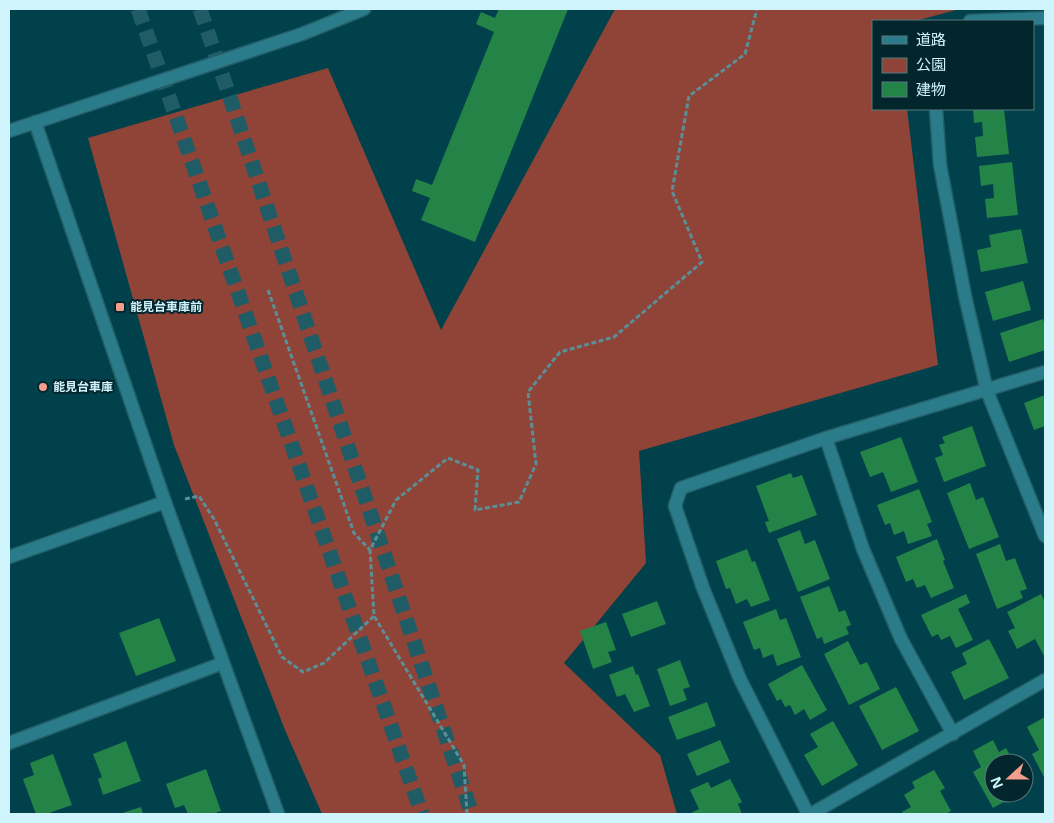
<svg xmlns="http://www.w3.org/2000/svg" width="1054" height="823" viewBox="0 0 1054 823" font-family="'Open Sans','Noto Sans JP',sans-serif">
	<rect width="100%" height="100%" fill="#01414b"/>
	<!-- green -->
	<polygon fill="#8f4437" points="615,9 960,9 915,21 873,21 873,109 907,109 938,365 639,451 646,563 564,663 660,755 677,814 322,814 285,730 174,445 88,138 328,68 441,330"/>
	<!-- building -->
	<g fill="#248448">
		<polygon points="499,9 568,9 475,242 421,220 430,198 412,191 416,179 432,185 494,32 476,24 481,12 495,18"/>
		<polygon points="973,109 1004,109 1009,154 977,157 975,137 983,136 982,122 974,123"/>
		<polygon points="1012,162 1018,215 987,218 985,199 994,198 993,184 981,186 979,166"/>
		<polygon points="1021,229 1028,263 981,272 977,250 991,247 989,235"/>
		<polygon points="1023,281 1031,310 993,321 985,292"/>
		<polygon points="1043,319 1045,325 1045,350 1009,362 1000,333"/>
		<polygon points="1045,395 1045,426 1034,430 1024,403"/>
		<polygon points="972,426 986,466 944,482 935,458 943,455 939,445 945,443 942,437"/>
		<polygon points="901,437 918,482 891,492 883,472 870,477 860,452"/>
		<polygon points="791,473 793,478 802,475 817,515 769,533 765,522 769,521 756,486"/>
		<polygon points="970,483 976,500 983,497 999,537 969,549 947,493"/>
		<polygon points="919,489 932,522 927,524 932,536 908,544 904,531 894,535 890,523 885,525 877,505"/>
		<polygon points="800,530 805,544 815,540 830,579 798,592 777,539"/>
		<polygon points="937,539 945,560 943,561 954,588 931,598 925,585 917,588 913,579 906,582 896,557"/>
		<polygon points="1000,544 1006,561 1015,558 1027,589 1020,591 1023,598 997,609 976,554"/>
		<polygon points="747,549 752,562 755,561 770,600 751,607 747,599 736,604 730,588 726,589 716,561"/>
		<polygon points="829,586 839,612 845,610 851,625 846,627 849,634 824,644 822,637 817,639 800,597"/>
		<polygon points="966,594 970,603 958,609 973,640 956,648 950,636 941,640 938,634 932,637 921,615"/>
		<polygon points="1041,594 1045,602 1045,655 1044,656 1035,639 1017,649 1008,631 1015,628 1007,612"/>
		<polygon points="657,601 666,624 631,637 622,614"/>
		<polygon points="776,609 780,620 786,618 801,657 777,666 773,654 763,658 760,648 754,650 743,622"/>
		<polygon points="159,618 176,661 136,676 119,633"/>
		<polygon points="606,622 616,650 608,652 612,662 593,669 580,631"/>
		<polygon points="989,639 1009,678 964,700 951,672 967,664 962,653"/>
		<polygon points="848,641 860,665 867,662 880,689 849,705 824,654"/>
		<polygon points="680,660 690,687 683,689 687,700 670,706 657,669"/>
		<polygon points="802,665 827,710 810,720 804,709 795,715 790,705 785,707 781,699 777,701 768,684"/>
		<polygon points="633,666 636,675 638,674 650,706 634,712 625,694 617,697 609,675"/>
		<polygon points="896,687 919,731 882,750 859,706"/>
		<polygon points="707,702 716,726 677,740 668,717"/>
		<polygon points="1045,717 1045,779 1032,754 1039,750 1027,727"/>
		<polygon points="833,721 858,765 822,786 804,755 818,747 810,734"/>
		<polygon points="720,740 730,762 697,776 687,754"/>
		<polygon points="993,740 999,752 1006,748 1014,763 994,763 994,793 1020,793 993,808 973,772 981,767 973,751"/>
		<polygon points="126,741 141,781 103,795 98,779 102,777 93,754"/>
		<polygon points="53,754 72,805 46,814 36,814 23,779 34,775 30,763"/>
		<polygon points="206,769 221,811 212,814 188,814 184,805 175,808 166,784"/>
		<polygon points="934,770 945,788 940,791 951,811 946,814 903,814 902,812 911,807 904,795 915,788 912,782"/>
		<polygon points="730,779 742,802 738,804 742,814 692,814 691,813 699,809 690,790 708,782 711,788"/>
		<polygon points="141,807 143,814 119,814"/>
	</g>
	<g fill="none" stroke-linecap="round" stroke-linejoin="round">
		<!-- highway-tunnel -->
		<g stroke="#205c66" stroke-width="15" stroke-dasharray="15 8" stroke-linecap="butt">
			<polyline points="138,9 422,814"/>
			<polyline points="200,9 472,814"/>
		</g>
		<!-- minor casing -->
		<g stroke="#225e67" stroke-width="15">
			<g id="minor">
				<polyline points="970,21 1045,18"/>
				<polyline points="936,109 940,165 965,296 987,391 1045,536"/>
				<polyline points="35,122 165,502 278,814"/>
				<polyline points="9,131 302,34 364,9"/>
				<polyline points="826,438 863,549 901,639 953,734"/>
				<polyline points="9,557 165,502"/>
				<polyline points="9,743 223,663"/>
				<polyline points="808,814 740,679 703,588 675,506 681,488 826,438 1045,372"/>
				<polyline points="811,814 1045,680"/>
			</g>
		</g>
		<!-- path -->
		<g stroke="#5a8f98" stroke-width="3" stroke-dasharray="5 2.5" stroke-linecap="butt">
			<polyline points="268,290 354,533 370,550"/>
			<polyline points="185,499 199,496 214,519 282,657 303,672 324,663 374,616"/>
			<polyline points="467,814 464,765 374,616 370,550 396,500 448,458 478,470 475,510 519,502 536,464 528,392 560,352 614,337 702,262 672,191 689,96 745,54 757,9"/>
		</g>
		<!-- minor -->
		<use href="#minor" stroke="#2b7c8a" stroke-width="12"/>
	</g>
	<!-- markers -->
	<g fill="#f49d8c" stroke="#03262c" stroke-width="2">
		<rect x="115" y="302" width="10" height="10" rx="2.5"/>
		<circle cx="43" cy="387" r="5"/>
	</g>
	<g text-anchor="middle" stroke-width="4" stroke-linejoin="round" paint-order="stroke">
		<!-- poi labels -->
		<g font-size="12" font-weight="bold" fill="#cff4fc" stroke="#03262c" text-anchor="start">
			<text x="130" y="311">能見台車庫前</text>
			<text x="53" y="391">能見台車庫</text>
		</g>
	</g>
	<!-- border -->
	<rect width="1054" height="823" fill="none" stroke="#cff4fc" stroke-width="20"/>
	<!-- legend -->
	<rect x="872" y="20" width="162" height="90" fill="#03262c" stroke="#55787f"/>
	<rect x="882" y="36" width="25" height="8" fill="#2b7c8a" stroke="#55787f"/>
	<text x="916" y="45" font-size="15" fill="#cff4fc">道路</text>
	<rect x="882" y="58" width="25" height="15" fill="#8f4437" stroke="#55787f"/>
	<text x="916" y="70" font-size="15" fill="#cff4fc">公園</text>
	<rect x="882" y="82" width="25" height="15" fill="#248448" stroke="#55787f"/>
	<text x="916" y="95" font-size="15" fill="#cff4fc">建物</text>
	<!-- north arrow -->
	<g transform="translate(1009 778) rotate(249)"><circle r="24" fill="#03262c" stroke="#55787f"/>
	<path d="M0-4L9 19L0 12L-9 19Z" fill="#f49d8c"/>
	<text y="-8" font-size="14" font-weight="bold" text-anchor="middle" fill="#cff4fc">N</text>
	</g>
</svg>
